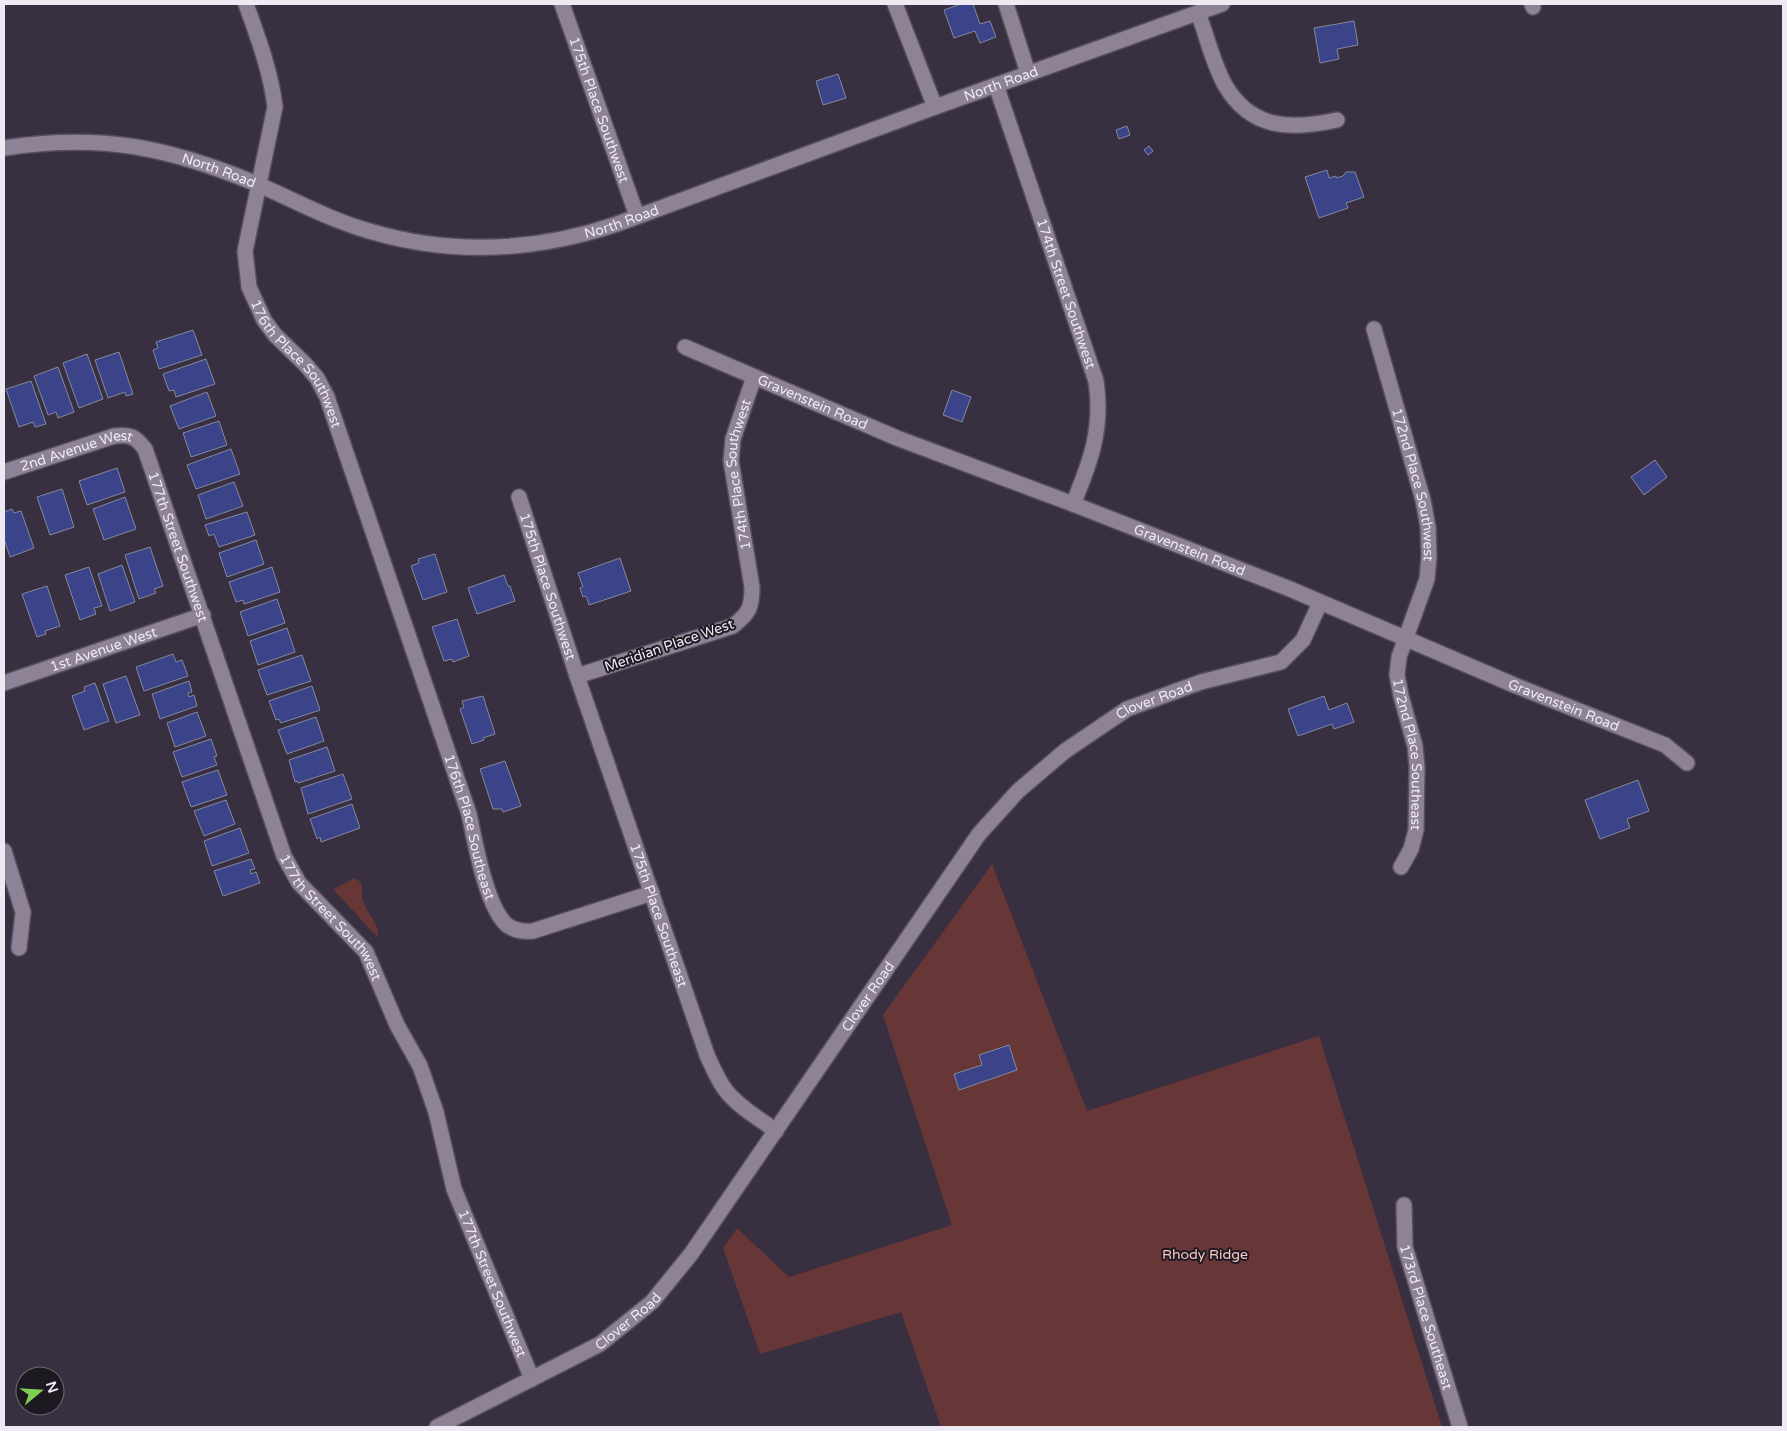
<svg xmlns="http://www.w3.org/2000/svg" width="1787" height="1431" viewBox="0 0 1787 1431" font-family="'Varela Round',sans-serif">
	<rect width="100%" height="100%" fill="#382f40"/>
	<!-- green -->
	<g fill="#673637">
		<polygon points="992,864 1087,1111 1319,1036 1442,1427 941,1427 901,1312 760,1354 723,1248 737,1228 789,1277 952,1225 883,1015"/>
		<path d="M353,879H356C366,884 360,892 363,900C366,914 380,922 378,938L333,889Z"/>
	</g>
	<!-- building -->
	<g fill="#3b4489" stroke="#84899e">
		<polygon points="961,4 973,4 980,24 990,21 996,37 980,43 975,31 954,38 944,10"/>
		<polygon points="1354,21 1358,45 1337,49 1339,59 1320,63 1314,28"/>
		<polygon points="838,74 846,98 823,105 816,81"/>
		<polygon points="1127,126 1130,135 1119,139 1116,130"/>
		<polygon points="1149,146 1153,151 1148,155 1144,150"/>
		<polygon points="1327,170 1329,178 1336,176 1336,178 1343,176 1346,172 1355,172 1364,197 1346,203 1348,208 1319,218 1305,177"/>
		<polygon points="193,330 202,355 159,369 153,350 158,348 156,342"/>
		<polygon points="119,352 133,394 126,396 125,392 108,398 95,360"/>
		<polygon points="87,354 103,399 79,408 63,363"/>
		<polygon points="206,359 215,384 176,397 174,390 169,391 163,374"/>
		<polygon points="58,367 74,412 58,418 56,412 48,415 34,376"/>
		<polygon points="31,381 46,424 35,427 33,422 19,427 6,389"/>
		<polygon points="952,390 971,397 962,422 943,415"/>
		<polygon points="207,392 216,416 179,429 170,406"/>
		<polygon points="219,421 227,445 191,457 183,433"/>
		<polygon points="231,449 240,474 196,489 187,465"/>
		<polygon points="1655,460 1667,477 1644,495 1631,477"/>
		<polygon points="117,468 125,492 87,505 79,481"/>
		<polygon points="234,482 243,506 206,519 198,495"/>
		<polygon points="62,489 74,527 50,535 37,497"/>
		<polygon points="125,497 136,529 104,540 93,509"/>
		<polygon points="12,509 14,513 21,511 34,548 10,557 4,539 4,512"/>
		<polygon points="247,512 255,535 219,547 214,534 209,536 205,525"/>
		<polygon points="256,540 264,564 227,577 219,553"/>
		<polygon points="150,547 163,586 154,589 156,593 139,599 125,555"/>
		<polygon points="435,554 447,592 423,600 411,566 419,563 418,559"/>
		<polygon points="620,558 631,591 589,605 587,598 585,596 583,597 580,588 583,587 578,573"/>
		<polygon points="122,565 135,602 110,611 98,574"/>
		<polygon points="89,567 102,606 94,608 96,614 80,620 65,575"/>
		<polygon points="272,567 280,592 244,604 243,600 236,602 229,582"/>
		<polygon points="504,575 508,586 510,586 515,601 477,614 468,588"/>
		<polygon points="47,586 60,626 45,631 46,634 37,637 22,594"/>
		<polygon points="277,599 285,623 248,636 240,612"/>
		<polygon points="457,619 469,656 453,662 452,659 444,661 432,627"/>
		<polygon points="287,628 295,652 258,665 250,641"/>
		<polygon points="173,654 176,662 182,660 188,676 144,691 136,667"/>
		<polygon points="302,655 311,681 267,695 258,670"/>
		<polygon points="126,676 140,715 116,723 103,684"/>
		<polygon points="189,681 192,692 188,693 189,697 194,695 197,706 160,719 152,694"/>
		<polygon points="95,683 109,721 84,730 72,696 85,691 84,687"/>
		<polygon points="312,686 320,710 281,723 279,719 276,720 269,701"/>
		<polygon points="483,696 495,734 483,738 484,740 472,744 460,709 464,707 462,701"/>
		<polygon points="1324,696 1329,710 1347,703 1354,722 1334,729 1332,724 1298,736 1288,709"/>
		<polygon points="197,712 206,736 175,747 167,723"/>
		<polygon points="316,717 324,741 287,754 278,730"/>
		<polygon points="211,739 217,756 214,757 217,765 182,777 173,752"/>
		<polygon points="327,747 335,771 298,783 297,781 295,782 289,760"/>
		<polygon points="505,761 521,806 503,812 502,809 493,809 480,769"/>
		<polygon points="218,770 227,795 191,807 182,782"/>
		<polygon points="343,774 352,799 308,814 301,788"/>
		<polygon points="1638,780 1649,811 1627,819 1630,828 1600,839 1585,800"/>
		<polygon points="226,800 235,824 204,836 194,811"/>
		<polygon points="352,804 360,828 321,842 320,837 317,839 310,819"/>
		<polygon points="240,828 249,853 212,866 204,841"/>
		<polygon points="251,859 255,869 250,870 251,874 256,872 260,883 223,896 214,871"/>
		<polygon points="1009,1045 1017,1070 959,1090 954,1074 982,1065 979,1055"/>
	</g>
	<g fill="none" stroke-linecap="round" stroke-linejoin="round">
		<!-- minor casing -->
		<g stroke="#564e5c" stroke-width="18">
			<g id="minor">
				<path id="s1" d="M246,4C258,38 271,72 275,107L245,251L249,287L264,320L275,335L305,364L317,378L327,397L469,814C475,841 486,907 507,925C515,931 523,932 533,931L652,893"/>
				<path id="s2" d="M562,4L637,216"/>
				<polyline points="895,4 935,107"/>
				<polyline points="1006,4 1028,73"/>
				<polyline points="1532,4 1533,7"/>
				<path d="M1198,13C1207,36 1213,64 1225,85C1251,130 1292,130 1337,120"/>
				<path id="s3" d="M996,85L1096,381C1103,428 1091,461 1073,504"/>
				<path id="s4" d="M1374,329L1423,500L1428,527L1429,557L1427,579L1399,657L1397,675L1401,696L1415,746L1417,767L1416,830L1411,849L1401,867"/>
				<path id="s5" d="M685,347L897,438L1073,504L1290,589L1514,685L1665,745L1687,763"/>
				<path id="s6" d="M4,472L114,436C130,434 135,436 145,449L284,856L299,883L366,952L397,1025L420,1066L436,1112L454,1189L532,1379"/>
				<path id="s7" d="M519,497L577,676L707,1055C713,1068 718,1081 727,1092C740,1108 760,1119 776,1131"/>
				<path id="s8" d="M577,676L733,626C749,613 752,608 752,587L731,461L733,439L754,377"/>
				<path id="s9" d="M4,683L203,615"/>
				<polyline points="4,851 23,912 19,948"/>
				<path id="s10" d="M1404,1205L1405,1247L1460,1427"/>
				<path id="s11" d="M437,1427L600,1344L652,1302L691,1254L979,834L1018,791L1065,751L1127,709L1201,682L1281,662L1303,640L1320,603"/>
			</g>
		</g>
		<!-- tertiary casing -->
		<g stroke="#564e5c" stroke-width="18">
			<g id="tertiary">
				<path id="s12" d="M4,148C100,133 168,147 257,184C294,200 330,220 369,231C453,256 534,252 617,224L935,107L1222,4"/>
			</g>
		</g>
		<!-- minor -->
		<use href="#minor" stroke="#8d8296" stroke-width="15"/>
		<!-- tertiary -->
		<use href="#tertiary" stroke="#8d8296" stroke-width="15"/>
	</g>
	<g text-anchor="middle" stroke-width="4" stroke-linejoin="round" paint-order="stroke">
		<!-- street labels -->
		<g font-size="14" fill="#efe9f4" stroke="#1d1921">
			<text dy="5" stroke="none"><textPath href="#s12" startOffset="1042">North Road</textPath></text>
			<text dy="5" stroke="none"><textPath href="#s2" startOffset="112">175th Place Southwest</textPath></text>
			<text dy="5" stroke="none"><textPath href="#s12" startOffset="219">North Road</textPath></text>
			<text dy="5" stroke="none"><textPath href="#s12" startOffset="638">North Road</textPath></text>
			<text dy="5" stroke="none"><textPath href="#s3" startOffset="220">174th Street Southwest</textPath></text>
			<text dy="5" stroke="none"><textPath href="#s1" startOffset="382">176th Place Southwest</textPath></text>
			<text dy="5" stroke="none"><textPath href="#s5" startOffset="139">Gravenstein Road</textPath></text>
			<text dy="5" stroke="none"><textPath href="#s6" startOffset="76">2nd Avenue West</textPath></text>
			<text dy="5" stroke="none"><textPath href="#s8" startOffset="324">174th Place Southwest</textPath></text>
			<text dy="5" stroke="none"><textPath href="#s4" startOffset="161">172nd Place Southwest</textPath></text>
			<text dy="5" stroke="none"><textPath href="#s6" startOffset="255">177th Street Southwest</textPath></text>
			<text dy="5" stroke="none"><textPath href="#s5" startOffset="544">Gravenstein Road</textPath></text>
			<text dy="5" stroke="none"><textPath href="#s7" startOffset="94">175th Place Southwest</textPath></text>
			<text transform="translate(669 645) rotate(-19)" y="5">Meridian Place West</text>
			<text dy="5" stroke="none"><textPath href="#s9" startOffset="105">1st Avenue West</textPath></text>
			<text dy="5" stroke="none"><textPath href="#s11" startOffset="1044">Clover Road</textPath></text>
			<text dy="5" stroke="none"><textPath href="#s5" startOffset="949">Gravenstein Road</textPath></text>
			<text dy="5" stroke="none"><textPath href="#s4" startOffset="439">172nd Place Southeast</textPath></text>
			<text dy="5" stroke="none"><textPath href="#s1" startOffset="880">176th Place Southeast</textPath></text>
			<text dy="5" stroke="none"><textPath href="#s7" startOffset="441">175th Place Southeast</textPath></text>
			<text dy="5" stroke="none"><textPath href="#s6" startOffset="660">177th Street Southwest</textPath></text>
			<text dy="5" stroke="none"><textPath href="#s11" startOffset="624">Clover Road</textPath></text>
			<text dy="5" stroke="none"><textPath href="#s6" startOffset="1065">177th Street Southwest</textPath></text>
			<text dy="5" stroke="none"><textPath href="#s10" startOffset="115">173rd Place Southeast</textPath></text>
			<text dy="5" stroke="none"><textPath href="#s11" startOffset="219">Clover Road</textPath></text>
		</g>
		<!-- park labels -->
		<g font-size="14" fill="#f8c6c5" stroke="#1d1921">
			<text x="1205" y="1259">Rhody Ridge</text>
		</g>
	</g>
	<!-- border -->
	<rect width="1787" height="1431" fill="none" stroke="#efe9f4" stroke-width="10"/>
	<!-- north arrow -->
	<g transform="translate(40 1391) rotate(72)"><circle r="24" fill="#1d1921" stroke="#716c75"/>
	<path d="M0-4L9 19L0 12L-9 19Z" fill="#7fd052"/>
	<text y="-8" font-size="14" font-weight="bold" text-anchor="middle" fill="#efe9f4">N</text>
	</g>
</svg>
